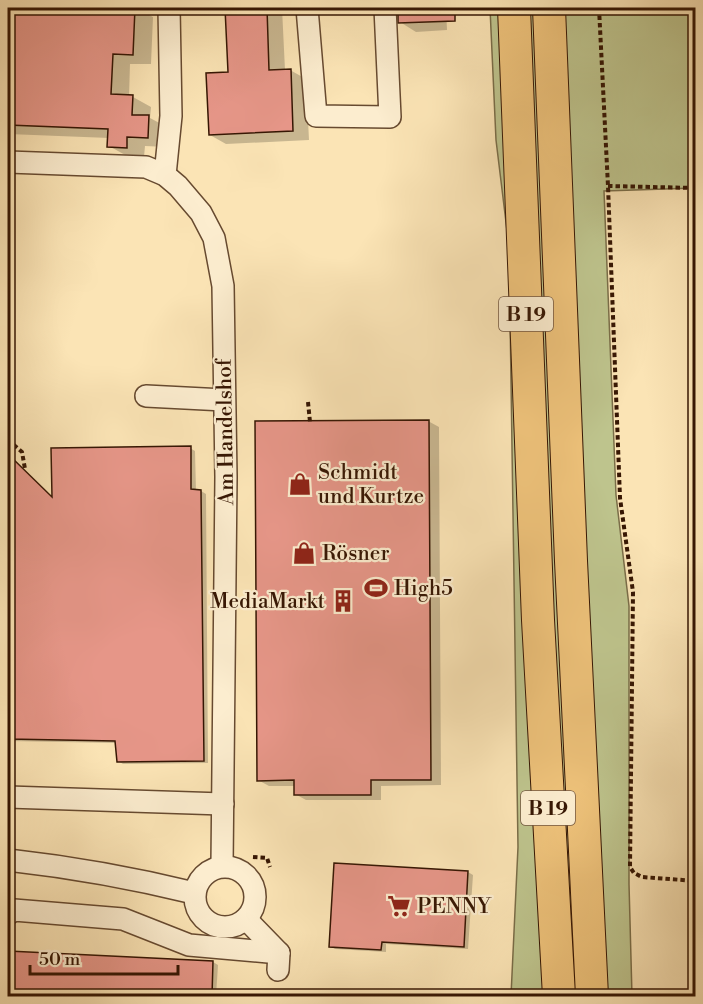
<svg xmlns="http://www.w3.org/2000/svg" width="703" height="1004" viewBox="0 0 703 1004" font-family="'Libre Bodoni',serif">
	<rect width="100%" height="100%" fill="#fbe4b5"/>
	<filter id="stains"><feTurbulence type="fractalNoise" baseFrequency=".00333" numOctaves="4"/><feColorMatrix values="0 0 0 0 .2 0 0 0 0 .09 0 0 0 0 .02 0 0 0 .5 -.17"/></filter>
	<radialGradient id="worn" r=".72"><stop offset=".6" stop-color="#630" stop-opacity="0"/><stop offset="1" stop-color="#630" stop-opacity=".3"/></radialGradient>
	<!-- green -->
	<polygon fill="#bec48d" stroke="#7a6d48" stroke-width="1.5" points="490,8 695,8 695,188 604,191 616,495 629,606 629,884 632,996 511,996 518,847 509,247 496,140"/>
	<!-- shadow -->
	<g fill="#0003">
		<polygon points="8,8 136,8 153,17 151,64 130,64 129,97 133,97 151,107 150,118 167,127 166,147 145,146 144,157 127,156 109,146 109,138 8,134"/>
		<polygon points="226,8 282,8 285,70 290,70 306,79 309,140 226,144 210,135 229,73"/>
		<polygon points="399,8 446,8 447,30 416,32 400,22"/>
		<polygon points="428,421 439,427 441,785 381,786 381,800 306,800 295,794 295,786 269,786 258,780"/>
		<polygon points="190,448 195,451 196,491 201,491 206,494 208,763 123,764 118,761 116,743 8,741 8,454 53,498"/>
		<polygon points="336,865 468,872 473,875 468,949 386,944 386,952 335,949 331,946"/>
		<polygon points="8,953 213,962 218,965 216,996 8,996"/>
	</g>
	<!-- building -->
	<g fill="#e69688" stroke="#361603" stroke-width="1.5">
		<polygon points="8,8 135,8 133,55 113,54 111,94 133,95 132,115 149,115 148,138 127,137 127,148 107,147 108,129 8,125"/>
		<polygon points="225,8 267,8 269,70 291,69 293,131 209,135 206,73 228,72"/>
		<polygon points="398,8 455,8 455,21 398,23"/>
		<polygon points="429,420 431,780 371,780 371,795 294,795 294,780 257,781 255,421"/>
		<polygon points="191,446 191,489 201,490 204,761 117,762 115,741 8,739 8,454 52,497 51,448"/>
		<polygon points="334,863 468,871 464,947 382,942 381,950 329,947"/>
		<polygon points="8,951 213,961 212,996 8,996"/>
	</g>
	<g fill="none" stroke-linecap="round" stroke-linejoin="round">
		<!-- minor casing -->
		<g stroke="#674a30" stroke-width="24">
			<g id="minor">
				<polyline points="307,8 316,116 390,117 385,8"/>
				<polyline points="8,162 146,167 165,175 178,186 201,213 214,238 223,286 226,477 222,866"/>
				<polyline points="165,175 171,116 169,8"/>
				<polyline points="146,396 224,400"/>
				<polyline points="8,797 223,804"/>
				<path d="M8,860C70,867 133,878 194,893"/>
				<circle cx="225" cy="897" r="30"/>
				<polyline points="8,914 14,910 123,919 189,945 279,953"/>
				<polyline points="246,919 279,953 278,970"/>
			</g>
		</g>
		<!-- highway casing -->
		<g stroke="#361603" stroke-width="34">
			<g id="highway">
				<polyline points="514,8 538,620 559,996"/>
				<polyline points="549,8 571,561 592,996"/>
			</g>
		</g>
		<!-- path -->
		<g stroke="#361603" stroke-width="4" stroke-dasharray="4.5 3" stroke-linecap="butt">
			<polyline points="599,8 608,186 620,498 633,592 630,867 634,873 642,877 696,881"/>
			<polyline points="608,186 696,188"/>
			<polyline points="308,402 310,422"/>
			<polyline points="8,440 22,452 25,469"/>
			<polyline points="253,857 267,858 270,867"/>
		</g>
		<!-- minor -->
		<use href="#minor" stroke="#fcedcf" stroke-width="21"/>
		<!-- highway -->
		<use href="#highway" stroke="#eec27a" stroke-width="32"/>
	</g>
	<!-- icons -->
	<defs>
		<g id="shop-bare" transform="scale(1.8)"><path d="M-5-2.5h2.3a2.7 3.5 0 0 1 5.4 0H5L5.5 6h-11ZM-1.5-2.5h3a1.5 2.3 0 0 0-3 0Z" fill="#8f2418" stroke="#fcedcf" stroke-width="2.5" paint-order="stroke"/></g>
		<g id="stadium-bare" transform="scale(1.8)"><path d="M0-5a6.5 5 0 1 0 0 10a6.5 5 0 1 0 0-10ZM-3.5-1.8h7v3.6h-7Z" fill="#8f2418" stroke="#fcedcf" stroke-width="2.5" paint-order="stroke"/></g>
		<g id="building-bare" transform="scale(1.8)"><path d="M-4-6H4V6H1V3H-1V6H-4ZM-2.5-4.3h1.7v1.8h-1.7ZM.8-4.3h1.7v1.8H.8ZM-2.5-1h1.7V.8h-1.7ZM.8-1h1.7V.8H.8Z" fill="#8f2418" stroke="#fcedcf" stroke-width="2.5" paint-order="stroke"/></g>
		<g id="supermarket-bare" transform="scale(1.8)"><path d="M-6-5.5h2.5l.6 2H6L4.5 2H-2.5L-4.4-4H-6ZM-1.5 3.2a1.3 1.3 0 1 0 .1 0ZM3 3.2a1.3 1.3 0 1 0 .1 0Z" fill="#8f2418" stroke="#fcedcf" stroke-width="2.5" paint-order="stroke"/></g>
	</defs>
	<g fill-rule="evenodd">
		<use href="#shop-bare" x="300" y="484"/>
		<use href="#shop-bare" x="304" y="553"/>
		<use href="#stadium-bare" x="376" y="588"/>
		<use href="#building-bare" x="343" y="601"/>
		<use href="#supermarket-bare" x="399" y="906"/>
	</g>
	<g text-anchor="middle" stroke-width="4.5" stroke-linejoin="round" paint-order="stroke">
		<!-- shield labels -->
		<g fill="#fcedcf" stroke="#715640" stroke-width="1.5">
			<rect x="499" y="297" width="54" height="34" rx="4.5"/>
			<rect x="521" y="791" width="54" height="34" rx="4.5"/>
		</g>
		<g font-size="20" font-weight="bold" fill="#361603">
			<text x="526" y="321">B 19</text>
			<text x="548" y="815">B 19</text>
		</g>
		<!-- street labels -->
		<g font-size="21" fill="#361603" stroke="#fcedcf">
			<text transform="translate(225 432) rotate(-91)" y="7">Am Handelshof</text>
		</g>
		<!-- poi labels -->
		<g font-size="21" fill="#361603" stroke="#fcedcf" text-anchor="start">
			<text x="318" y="479">Schmidt<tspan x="318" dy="24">und Kurtze</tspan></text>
			<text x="322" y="560">Rösner</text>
			<text x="394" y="595">High5</text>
			<text x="325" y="608" text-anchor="end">MediaMarkt</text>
			<text x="417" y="913">PENNY</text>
		</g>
	</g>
	<!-- margin -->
	<rect width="703" height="1004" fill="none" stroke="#fbe4b5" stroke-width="30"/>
	<rect x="9" y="9" width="685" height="986" fill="none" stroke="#361603" stroke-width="3"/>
	<rect x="15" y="15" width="673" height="974" fill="none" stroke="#361603" stroke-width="1.5"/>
	<!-- scale -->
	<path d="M30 965v9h148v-9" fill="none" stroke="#361603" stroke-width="3"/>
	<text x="39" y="965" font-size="18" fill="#361603" stroke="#fcedcf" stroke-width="4.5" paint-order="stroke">50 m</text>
	<rect width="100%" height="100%" filter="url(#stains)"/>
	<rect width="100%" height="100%" fill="url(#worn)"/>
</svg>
